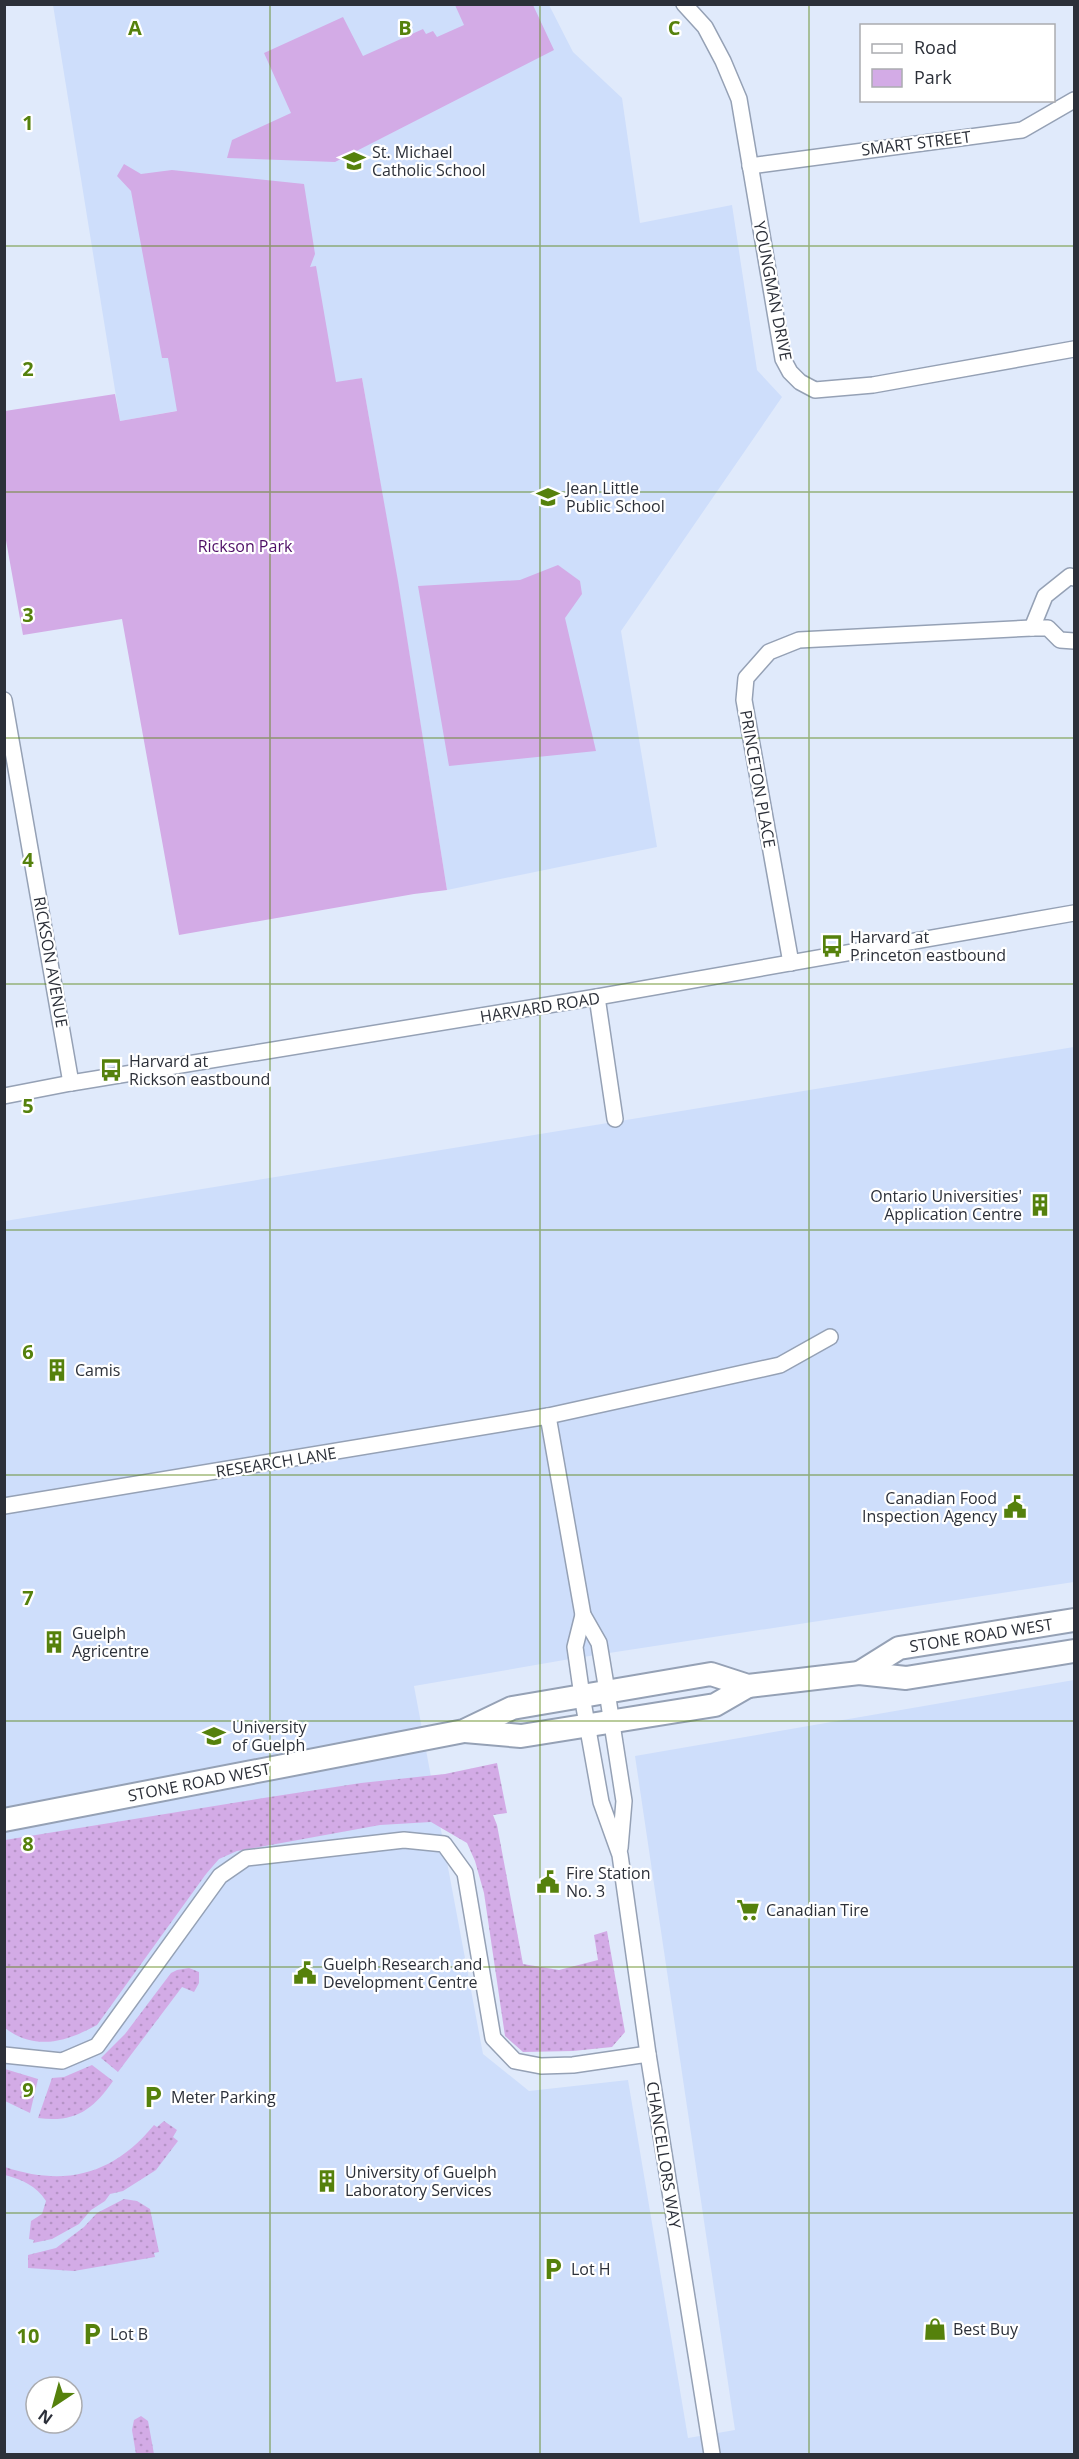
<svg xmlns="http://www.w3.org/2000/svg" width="1079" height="2459" viewBox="0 0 1079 2459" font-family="'Open Sans',sans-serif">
	<defs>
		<pattern id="grass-dots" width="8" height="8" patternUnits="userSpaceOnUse" patternTransform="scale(1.5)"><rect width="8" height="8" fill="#d3abe6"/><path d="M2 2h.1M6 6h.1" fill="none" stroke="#b593c6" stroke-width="1.8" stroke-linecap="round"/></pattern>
	</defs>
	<rect width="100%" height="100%" fill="#e0eafb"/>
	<!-- built -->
	<g fill="#cedefb" fill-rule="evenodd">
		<polygon points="53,5 549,5 573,52 622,98 640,223 732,205 757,370 782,397 621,631 657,847 447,890 400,596 362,378 120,421"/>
		<path d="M1074,1047V1582L570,1659L414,1686L483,2054L529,2091L628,2080L688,2438L735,2430L635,1756L1074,1680V2454H5V1221ZM36,2387H72V2423H36Z"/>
	</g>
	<!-- grass -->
	<g fill="url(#grass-dots)">
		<path d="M497,1763L507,1813L493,1815L497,1825L523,1964L559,1970L598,1960L594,1935L607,1931L625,2032L612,2047L573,2051L523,2052L505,2036L484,1893L475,1861L467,1843L431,1822L380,1825L237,1851L219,1859L206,1874L97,2025C66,2042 35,2051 5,2028V1840L257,1799L361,1783L445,1774Z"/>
		<polygon points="189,1968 199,1972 199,1983 194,1992 182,1987 118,2072 101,2058 125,2034 171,1973 177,1970"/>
		<path d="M92,2065L113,2081C93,2110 75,2123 38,2118L52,2078L64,2077Z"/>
		<polygon points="5,2069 38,2079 30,2113 5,2101"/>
		<path d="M164,2121L177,2130L173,2137L178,2141L156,2170L123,2191L110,2194L105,2201L91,2210L79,2224L52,2239L33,2243L34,2240L29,2239L31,2221L42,2214L46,2201C37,2186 21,2179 5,2175V2167C65,2187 113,2175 154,2125L157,2127Z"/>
		<polygon points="124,2199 137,2201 150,2209 159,2252 154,2253 155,2257 74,2271 28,2268 28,2255 56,2248 84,2227 97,2213"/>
		<polygon points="141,2416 148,2421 154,2454 136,2454 132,2430 134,2420"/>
	</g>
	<!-- green -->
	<g fill="#d3abe6">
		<polygon points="455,5 533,5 554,50 335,162 227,158 232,140 291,113 264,53 343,17 363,56 423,29 426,34 433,31 437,37 464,25"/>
		<polygon points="124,164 141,174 172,170 304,184 315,254 310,267 316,266 336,382 362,378 398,581 447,890 414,894 179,935 122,619 23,635 5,535 5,411 115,394 120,421 177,411 168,358 162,358 131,191 117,176"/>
		<polygon points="558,565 580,581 582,594 565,618 596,751 449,766 418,586 520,580"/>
	</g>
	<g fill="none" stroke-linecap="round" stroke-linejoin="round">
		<!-- minor casing -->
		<g stroke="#95a1b5" stroke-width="18">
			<g id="minor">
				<polyline points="684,4 705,27 723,61 739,99 783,359 790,372 800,382 815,390 873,385 1074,349"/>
				<polyline points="750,166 1022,130 1074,100"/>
				<polyline points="1032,628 1045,596 1070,576 1074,578"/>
				<polyline points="4,700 71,1083"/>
				<polyline points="791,963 744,700 746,678 769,652 799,640 1032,628 1048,628 1060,640 1074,641"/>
				<polyline points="597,997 615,1119"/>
				<polyline points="4,1096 71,1083 597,997 1074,913"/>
				<polyline points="548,1416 583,1615 599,1643 605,1679 624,1801 620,1848"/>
				<polyline points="4,1506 548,1416 780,1365 830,1337"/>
				<polyline points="583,1615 575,1647 582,1696 601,1802 620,1855 648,2054 712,2454"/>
				<polyline points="4,2055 62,2061 97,2046 220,1876 246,1858 404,1840 444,1844 465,1873 493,2038 515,2061 541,2066 573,2065 648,2054"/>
			</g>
		</g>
		<!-- secondary casing -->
		<g stroke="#95a1b5" stroke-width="26">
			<g id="secondary">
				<polyline points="859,1673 899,1648 1074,1620"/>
				<polyline points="465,1731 521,1736 715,1705 748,1686"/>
				<polyline points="4,1820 464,1731 512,1708 711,1674 748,1686 859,1673 906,1678 1074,1651"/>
			</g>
		</g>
		<!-- minor -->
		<use href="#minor" stroke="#fff" stroke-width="15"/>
		<!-- secondary -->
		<use href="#secondary" stroke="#fff" stroke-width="22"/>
	</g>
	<!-- grid -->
	<path fill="none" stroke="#55810c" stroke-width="1.5" stroke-opacity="0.55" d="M270,4V2454M540,4V2454M809,4V2454M4,246H1074M4,492H1074M4,738H1074M4,984H1074M4,1230H1074M4,1475H1074M4,1721H1074M4,1967H1074M4,2213H1074"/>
	<!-- icons -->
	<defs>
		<g id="school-bare" transform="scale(1.8)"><path d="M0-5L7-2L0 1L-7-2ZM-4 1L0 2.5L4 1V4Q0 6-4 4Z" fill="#55810c" stroke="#fff" stroke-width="2.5" paint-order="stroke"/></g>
		<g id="bus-bare" transform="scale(1.8)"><path d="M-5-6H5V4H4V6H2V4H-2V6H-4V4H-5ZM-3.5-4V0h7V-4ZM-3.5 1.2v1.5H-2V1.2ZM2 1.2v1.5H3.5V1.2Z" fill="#55810c" stroke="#fff" stroke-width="2.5" paint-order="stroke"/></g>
		<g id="building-bare" transform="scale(1.8)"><path d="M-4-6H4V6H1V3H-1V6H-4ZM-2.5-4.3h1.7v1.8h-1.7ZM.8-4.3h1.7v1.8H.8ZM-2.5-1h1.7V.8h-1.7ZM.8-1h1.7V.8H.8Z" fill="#55810c" stroke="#fff" stroke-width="2.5" paint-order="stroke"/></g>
		<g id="civic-bare" transform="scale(1.8)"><path d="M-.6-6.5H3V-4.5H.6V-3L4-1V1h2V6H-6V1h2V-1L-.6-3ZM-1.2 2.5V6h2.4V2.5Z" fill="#55810c" stroke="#fff" stroke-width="2.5" paint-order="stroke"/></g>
		<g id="university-bare" transform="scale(1.8)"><path d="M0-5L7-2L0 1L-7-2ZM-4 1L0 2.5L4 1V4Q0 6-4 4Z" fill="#55810c" stroke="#fff" stroke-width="2.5" paint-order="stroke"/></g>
		<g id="supermarket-bare" transform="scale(1.8)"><path d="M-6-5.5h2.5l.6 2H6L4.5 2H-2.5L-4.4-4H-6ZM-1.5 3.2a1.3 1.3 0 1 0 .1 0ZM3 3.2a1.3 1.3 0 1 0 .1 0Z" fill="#55810c" stroke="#fff" stroke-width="2.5" paint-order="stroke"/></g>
		<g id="parking-bare" transform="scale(1.8)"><path d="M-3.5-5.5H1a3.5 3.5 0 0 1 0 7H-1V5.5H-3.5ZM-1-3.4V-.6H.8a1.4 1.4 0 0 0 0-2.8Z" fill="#55810c" stroke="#fff" stroke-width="2.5" paint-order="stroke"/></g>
		<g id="shop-bare" transform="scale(1.8)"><path d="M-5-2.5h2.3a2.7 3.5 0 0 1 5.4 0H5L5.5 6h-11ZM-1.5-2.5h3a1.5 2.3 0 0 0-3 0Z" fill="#55810c" stroke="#fff" stroke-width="2.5" paint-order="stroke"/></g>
	</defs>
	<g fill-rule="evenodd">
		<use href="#school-bare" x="354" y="161"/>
		<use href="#school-bare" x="548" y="497"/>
		<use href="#bus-bare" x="832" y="946"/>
		<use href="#bus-bare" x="111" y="1070"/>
		<use href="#building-bare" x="1040" y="1205"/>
		<use href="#building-bare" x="57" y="1370"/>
		<use href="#civic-bare" x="1015" y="1507"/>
		<use href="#building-bare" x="54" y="1642"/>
		<use href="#university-bare" x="214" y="1736"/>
		<use href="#civic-bare" x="548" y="1882"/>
		<use href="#supermarket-bare" x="748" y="1910"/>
		<use href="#civic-bare" x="305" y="1973"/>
		<use href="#parking-bare" x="153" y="2097"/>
		<use href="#building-bare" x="327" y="2181"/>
		<use href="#parking-bare" x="553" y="2269"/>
		<use href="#shop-bare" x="935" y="2329"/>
		<use href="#parking-bare" x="92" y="2334"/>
	</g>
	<g text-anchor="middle" stroke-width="4.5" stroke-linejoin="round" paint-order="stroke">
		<!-- street labels -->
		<g font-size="16" fill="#2c3039" stroke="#fff">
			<text transform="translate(916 143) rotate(-7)" y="6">SMART STREET</text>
			<text transform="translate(773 291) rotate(79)" y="6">YOUNGMAN DRIVE</text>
			<text transform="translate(758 779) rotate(80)" y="6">PRINCETON PLACE</text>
			<text transform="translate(51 962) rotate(80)" y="6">RICKSON AVENUE</text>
			<text transform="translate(540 1007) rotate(-9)" y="6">HARVARD ROAD</text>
			<text transform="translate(276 1462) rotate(-9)" y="6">RESEARCH LANE</text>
			<text transform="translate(981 1635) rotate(-9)" y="6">STONE ROAD WEST</text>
			<text transform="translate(199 1782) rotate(-11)" y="6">STONE ROAD WEST</text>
			<text transform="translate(664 2155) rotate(81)" y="6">CHANCELLORS WAY</text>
		</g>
		<!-- poi labels -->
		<g font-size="16" fill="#2c3039" stroke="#fff" text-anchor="start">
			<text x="372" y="158">St. Michael<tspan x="372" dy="18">Catholic School</tspan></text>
			<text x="566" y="494">Jean Little<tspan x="566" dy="18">Public School</tspan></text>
			<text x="850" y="943">Harvard at<tspan x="850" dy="18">Princeton eastbound</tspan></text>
			<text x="129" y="1067">Harvard at<tspan x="129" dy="18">Rickson eastbound</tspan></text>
			<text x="1022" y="1202" text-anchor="end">Ontario Universities'<tspan x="1022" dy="18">Application Centre</tspan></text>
			<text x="75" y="1376">Camis</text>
			<text x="997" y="1504" text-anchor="end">Canadian Food<tspan x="997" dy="18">Inspection Agency</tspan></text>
			<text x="72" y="1639">Guelph<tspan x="72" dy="18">Agricentre</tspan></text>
			<text x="232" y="1733">University<tspan x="232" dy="18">of Guelph</tspan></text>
			<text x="566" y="1879">Fire Station<tspan x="566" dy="18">No. 3</tspan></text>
			<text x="766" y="1916">Canadian Tire</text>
			<text x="323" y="1970">Guelph Research and<tspan x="323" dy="18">Development Centre</tspan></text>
			<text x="171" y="2103">Meter Parking</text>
			<text x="345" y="2178">University of Guelph<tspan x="345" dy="18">Laboratory Services</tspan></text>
			<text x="571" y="2275">Lot H</text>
			<text x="953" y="2335">Best Buy</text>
			<text x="110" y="2340">Lot B</text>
		</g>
		<!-- park labels -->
		<g font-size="16" fill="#4e0e66" stroke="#fff">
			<text x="245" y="552">Rickson Park</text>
		</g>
	</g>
	<g font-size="20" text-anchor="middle" font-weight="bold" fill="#55810c" stroke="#fff" stroke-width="4.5" stroke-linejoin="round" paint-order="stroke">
		<text x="135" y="35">A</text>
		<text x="405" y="35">B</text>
		<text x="674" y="35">C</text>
		<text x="28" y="130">1</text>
		<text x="28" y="376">2</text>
		<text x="28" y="622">3</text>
		<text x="28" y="867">4</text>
		<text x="28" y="1113">5</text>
		<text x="28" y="1359">6</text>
		<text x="28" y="1605">7</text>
		<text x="28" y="1851">8</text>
		<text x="28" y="2097">9</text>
		<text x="28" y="2343">10</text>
	</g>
	<!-- border -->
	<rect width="1079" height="2459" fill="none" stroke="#2c3039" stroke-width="12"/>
	<!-- legend -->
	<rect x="860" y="24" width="195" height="78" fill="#ffffff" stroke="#abacb0" stroke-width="1.5"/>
	<rect x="872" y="44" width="30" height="9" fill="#ffffff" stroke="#abacb0" stroke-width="1.5"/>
	<text x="914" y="54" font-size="18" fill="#2c3039">Road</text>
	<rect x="872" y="69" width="30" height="18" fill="#d3abe6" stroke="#abacb0" stroke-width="1.5"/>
	<text x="914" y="84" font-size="18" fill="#2c3039">Park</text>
	<!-- north arrow -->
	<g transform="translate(54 2405) rotate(216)"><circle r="28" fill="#ffffff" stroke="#abacb0" stroke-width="1.5"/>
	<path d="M0-4.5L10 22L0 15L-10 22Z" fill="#55810c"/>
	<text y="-9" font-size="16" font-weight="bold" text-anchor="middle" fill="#2c3039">N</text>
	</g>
</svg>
